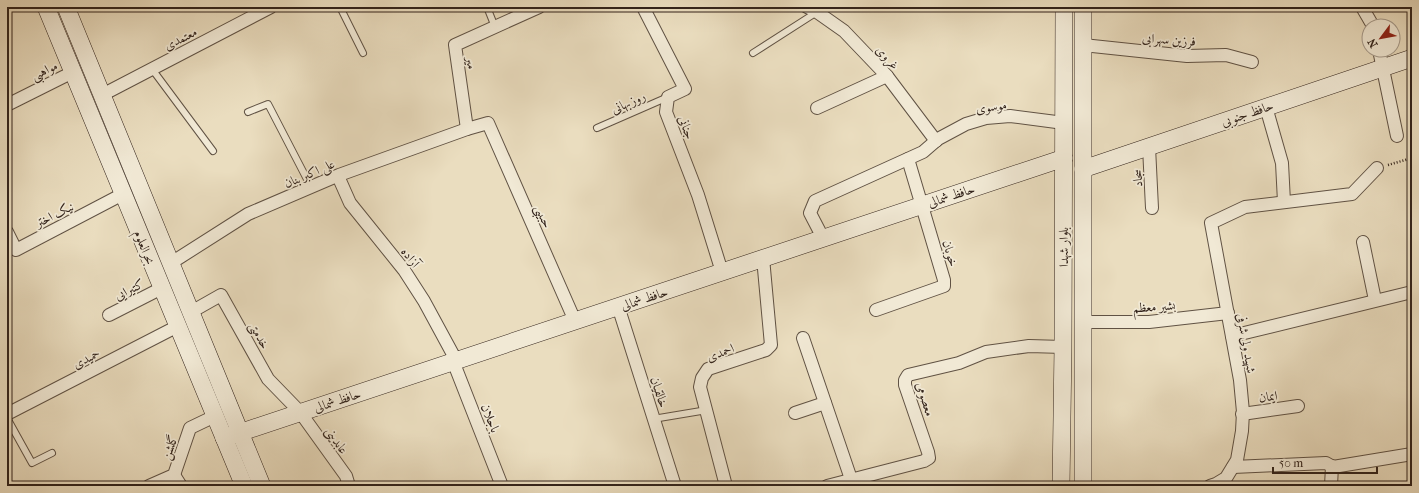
<svg xmlns="http://www.w3.org/2000/svg" width="1419" height="493" viewBox="0 0 1419 493" font-family="'IM FELL French Canon',Amiri,serif">
	<rect width="100%" height="100%" fill="#eaddbf"/>
	<filter id="stains"><feTurbulence type="fractalNoise" baseFrequency=".005" numOctaves="4"/><feColorMatrix values="0 0 0 0 .2 0 0 0 0 .09 0 0 0 0 .02 0 0 0 .5 -.17"/></filter>
	<radialGradient id="worn" r=".72"><stop offset=".6" stop-color="#630" stop-opacity="0"/><stop offset="1" stop-color="#630" stop-opacity=".3"/></radialGradient>
	<g fill="none" stroke-linecap="round" stroke-linejoin="round">
		<!-- service casing -->
		<g stroke="#605244" stroke-width="8">
			<g id="service">
				<polyline points="340,7 363,53"/>
				<polyline points="487,7 495,27"/>
				<polyline points="753,53 817,12"/>
				<polyline points="152,69 213,151"/>
				<polyline points="248,112 268,104 311,187"/>
				<polyline points="597,128 668,97"/>
				<polyline points="7,418 32,463 52,453"/>
				<polyline points="653,419 707,410"/>
			</g>
		</g>
		<!-- minor casing -->
		<g stroke="#605244" stroke-width="14">
			<g id="minor">
				<polyline points="643,7 685,89 668,97 666,112 698,195 722,272"/>
				<polyline points="807,7 817,12 844,31 887,76 936,141"/>
				<polyline points="1362,7 1373,26"/>
				<polyline points="1083,45 1187,56 1226,55 1252,62"/>
				<polyline points="1379,50 1397,136"/>
				<polyline points="102,95 271,7"/>
				<polyline points="7,105 73,72"/>
				<polyline points="1266,107 1282,163 1284,202"/>
				<polyline points="817,108 887,76"/>
				<polyline points="467,129 455,45 539,7"/>
				<polyline points="1149,147 1152,208"/>
				<polyline points="338,176 350,203 404,270 424,301 456,360"/>
				<polyline points="7,232 16,250 123,194"/>
				<polyline points="823,238 810,213 815,201 923,152 938,139 966,124 986,118 1010,116 1064,123"/>
				<polyline points="1363,242 1375,300"/>
				<polyline points="171,263 248,214 339,175 467,129 488,123 575,321"/>
				<polyline points="618,306 675,486"/>
				<polyline points="876,310 944,286 944,280 908,159"/>
				<polyline points="191,312 221,295 268,379 300,412 346,476 349,486"/>
				<polyline points="109,315 162,288"/>
				<polyline points="1083,322 1149,322 1228,313"/>
				<polyline points="1232,336 1412,292"/>
				<polyline points="803,338 851,479"/>
				<polyline points="453,361 502,486"/>
				<polyline points="795,413 825,403"/>
				<polyline points="7,414 178,326"/>
				<polyline points="1242,414 1298,406"/>
				<polyline points="1233,467 1326,463 1333,467 1412,454"/>
				<polyline points="174,475 181,486"/>
				<polyline points="149,486 174,475 190,428 215,416"/>
				<polyline points="726,486 700,387 702,378 708,369 766,350 771,345 763,258"/>
				<polyline points="827,486 924,461 929,458 928,452 905,385 905,380 908,375 959,363 986,352 1029,346 1063,347"/>
				<polyline points="1210,486 1216,484 1226,478 1237,460 1242,431 1243,412 1240,380 1211,223 1245,207 1352,194 1377,168"/>
				<polyline points="1331,486 1332,466"/>
			</g>
		</g>
		<!-- secondary casing -->
		<g stroke="#32231b" stroke-width="18">
			<g id="secondary">
				<polyline points="46,7 244,486"/>
				<polyline points="66,7 262,486"/>
				<polyline points="1083,169 1412,58"/>
				<polyline points="224,438 1064,158"/>
				<polyline points="1061,486 1063,347 1064,7"/>
				<polyline points="1083,486 1083,7"/>
			</g>
		</g>
		<!-- path -->
		<polyline stroke="#32231b" stroke-width="2.5" stroke-dasharray="1 2" stroke-linecap="butt" points="1388,165 1412,158"/>
		<!-- service -->
		<use href="#service" stroke="#f1e9d5" stroke-width="6"/>
		<!-- minor -->
		<use href="#minor" stroke="#f1e9d5" stroke-width="12"/>
		<!-- secondary -->
		<use href="#secondary" stroke="#f1e9d5" stroke-width="17"/>
	</g>
	<g text-anchor="middle" stroke-width="3.5" stroke-linejoin="round" paint-order="stroke">
		<!-- street labels -->
		<g font-size="13" fill="#32231b" stroke="#f1e9d5">
			<text transform="translate(180 38) rotate(-27)" y="5">معتمدی</text>
			<text transform="translate(1169 39) rotate(4)" y="5">فرزین سهرابی</text>
			<text transform="translate(888 57) rotate(48)" y="5">غروی</text>
			<text transform="translate(472 63) rotate(82)" y="5">میر</text>
			<text transform="translate(44 70) rotate(-26)" y="5">مواهبی</text>
			<text transform="translate(628 102) rotate(-24)" y="5">روزبهانی</text>
			<text transform="translate(991 106) rotate(-8)" y="5">موسوی</text>
			<text transform="translate(1247 113) rotate(-19)" y="5">حافظ جنوبی</text>
			<text transform="translate(687 127) rotate(69)" y="5">جنانی</text>
			<text transform="translate(309 173) rotate(-23)" y="5">علی اکبر بنان</text>
			<text transform="translate(1137 178) rotate(-92)" y="5">سجاد</text>
			<text transform="translate(951 195) rotate(-18)" y="5">حافظ شمالی</text>
			<text transform="translate(54 214) rotate(-27)" y="5">نیک اختر</text>
			<text transform="translate(544 216) rotate(66)" y="5">حبیبی</text>
			<text transform="translate(145 247) rotate(68)" y="5">بحرالعلوم</text>
			<text transform="translate(1063 247) rotate(-90)" y="5">بلوار شهدا</text>
			<text transform="translate(951 253) rotate(74)" y="5">خوبان</text>
			<text transform="translate(411 257) rotate(53)" y="5">آزاده</text>
			<text transform="translate(129 289) rotate(-27)" y="5">کتیرایی</text>
			<text transform="translate(644 298) rotate(-18)" y="5">حافظ شمالی</text>
			<text transform="translate(1154 306) rotate(-4)" y="5">بشیر معظم</text>
			<text transform="translate(260 335) rotate(61)" y="5">خدمتی</text>
			<text transform="translate(1247 343) rotate(80)" y="5">شهید ولی شرفی</text>
			<text transform="translate(720 352) rotate(-21)" y="5">احمدی</text>
			<text transform="translate(86 358) rotate(-27)" y="5">حمیدی</text>
			<text transform="translate(660 392) rotate(72)" y="5">خالقیان</text>
			<text transform="translate(1268 396) rotate(-8)" y="5">ایمان</text>
			<text transform="translate(926 399) rotate(73)" y="5">معصومی</text>
			<text transform="translate(337 400) rotate(-18)" y="5">حافظ شمالی</text>
			<text transform="translate(491 418) rotate(68)" y="5">باجلان</text>
			<text transform="translate(337 440) rotate(54)" y="5">عابدینی</text>
			<text transform="translate(169 447) rotate(-71)" y="5">گلشن</text>
		</g>
	</g>
	<!-- margin -->
	<rect width="1419" height="493" fill="none" stroke="#eaddbf" stroke-width="24"/>
	<rect x="8" y="8" width="1403" height="477" fill="none" stroke="#32231b" stroke-width="2"/>
	<rect x="12" y="12" width="1395" height="469" fill="none" stroke="#32231b"/>
	<!-- north arrow -->
	<g transform="translate(1381 38) rotate(238)"><circle r="19" fill="#f1e9d5" stroke="#a59a8b"/>
	<path d="M0-3L7 15L0 10L-7 15Z" fill="#8f2418"/>
	<text y="-6" font-size="11" font-weight="bold" text-anchor="middle" fill="#32231b">N</text>
	</g>
	<!-- scale -->
	<path d="M1273 467v6h104v-6" fill="none" stroke="#32231b" stroke-width="2"/>
	<text x="1279" y="467" font-size="12" fill="#32231b" stroke="#f1e9d5" stroke-width="3" paint-order="stroke">50 m</text>
	<rect width="100%" height="100%" filter="url(#stains)"/>
	<rect width="100%" height="100%" fill="url(#worn)"/>
</svg>
